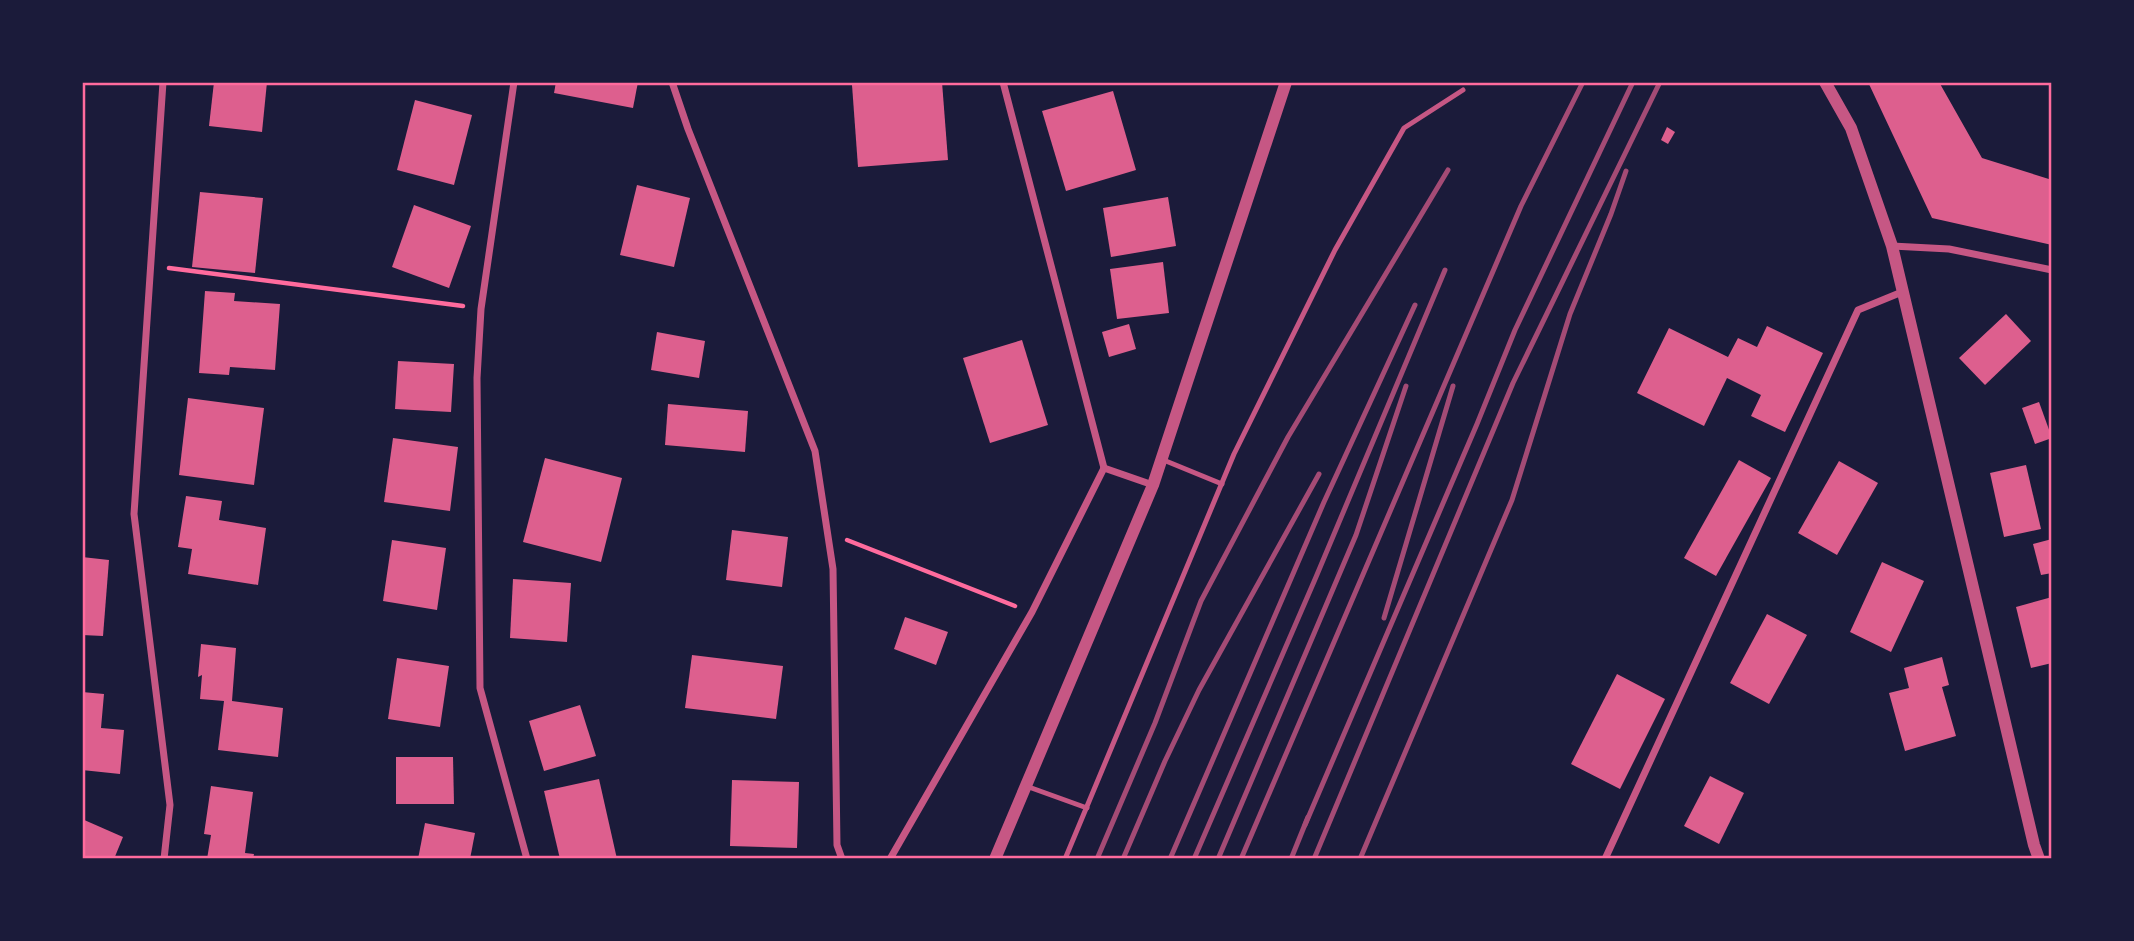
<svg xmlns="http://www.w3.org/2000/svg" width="2134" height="941" viewBox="0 0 2134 941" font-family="'Varela Round',sans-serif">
	<rect width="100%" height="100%" fill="#1b1b3a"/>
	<!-- building -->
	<g fill="#dd5f8e">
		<polygon points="214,82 267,82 262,132 209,126"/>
		<polygon points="556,82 638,82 633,108 554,93"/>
		<polygon points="889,82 942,82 948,160 858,167 852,85"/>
		<polygon points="1868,82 1939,82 1982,158 2052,180 2052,245 1932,218"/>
		<polygon points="1113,91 1136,170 1066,191 1042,111"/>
		<polygon points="415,100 472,115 454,185 397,170"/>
		<polygon points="1667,127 1675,132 1668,144 1661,140"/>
		<polygon points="637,185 690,198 674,267 620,255"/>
		<polygon points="200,192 263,198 255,273 192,267"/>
		<polygon points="1168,197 1176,246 1111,257 1103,208"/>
		<polygon points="414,205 471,226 449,288 392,267"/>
		<polygon points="1163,262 1169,313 1117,319 1110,269"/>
		<polygon points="205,291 235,293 234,301 280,304 275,370 230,367 229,375 199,373"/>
		<polygon points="2006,314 2031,341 1985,385 1959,358"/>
		<polygon points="1129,324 1136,349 1109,357 1102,332"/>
		<polygon points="1767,326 1823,353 1785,432 1751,416 1761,395 1727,378 1704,426 1637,393 1669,328 1728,357 1738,338 1757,347"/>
		<polygon points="657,332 705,341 699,378 651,370"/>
		<polygon points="1022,340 1048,425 990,443 963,358"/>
		<polygon points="398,361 454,364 451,412 395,409"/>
		<polygon points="188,398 264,408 254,485 179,475"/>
		<polygon points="2039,402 2052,438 2035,444 2022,408"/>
		<polygon points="668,404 748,411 745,452 665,445"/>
		<polygon points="393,438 458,447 450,511 384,502"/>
		<polygon points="545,458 622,478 601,562 523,542"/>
		<polygon points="1739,460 1771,478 1716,576 1684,558"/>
		<polygon points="1839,461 1878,483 1837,555 1798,533"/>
		<polygon points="2026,465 2041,529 2004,537 1990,473"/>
		<polygon points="186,496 222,501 219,520 266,528 258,585 188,574 192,549 178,547"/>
		<polygon points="732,530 788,537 782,587 726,580"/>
		<polygon points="2052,539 2052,573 2041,575 2033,544"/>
		<polygon points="392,540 446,548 437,610 383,601"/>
		<polygon points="82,557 109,560 103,636 82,635"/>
		<polygon points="1882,562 1924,581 1891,652 1850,632"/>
		<polygon points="513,579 571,583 567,642 510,638"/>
		<polygon points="2052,597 2052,663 2031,668 2016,607"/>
		<polygon points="1767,614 1807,635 1769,704 1730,683"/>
		<polygon points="905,617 948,632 936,665 894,649"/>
		<polygon points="201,644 236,648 232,701 283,708 278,757 218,750 224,701 200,699 202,675 198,677"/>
		<polygon points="692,655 783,666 776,719 685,708"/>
		<polygon points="1942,657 1949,685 1942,687 1956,736 1905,751 1889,693 1909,688 1904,668"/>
		<polygon points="397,658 449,666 440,727 388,719"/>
		<polygon points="1617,674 1665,699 1620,789 1571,764"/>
		<polygon points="82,692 104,694 101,728 124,730 120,774 82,770"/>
		<polygon points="580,705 596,756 544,771 529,721"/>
		<polygon points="396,757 453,757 454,804 396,804"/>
		<polygon points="1710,776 1744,793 1719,844 1684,826"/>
		<polygon points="599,779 617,859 560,859 544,791"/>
		<polygon points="732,780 799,782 797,848 730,846"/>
		<polygon points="211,786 253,792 245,853 254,854 253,859 207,859 211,835 204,834"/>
		<polygon points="82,819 123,837 114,859 82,859"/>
		<polygon points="425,823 475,833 470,859 418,859"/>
	</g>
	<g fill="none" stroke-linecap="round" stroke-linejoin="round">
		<!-- path -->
		<g stroke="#ff6b9d" stroke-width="4.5">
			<polyline points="169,268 463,306"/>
			<polyline points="847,540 1015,606"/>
		</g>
		<!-- service -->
		<g stroke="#c65784" stroke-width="5">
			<polyline points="1161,459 1222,484"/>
			<polyline points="1026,786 1087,808"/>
			<polyline points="1065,859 1234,454 1335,250 1404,128 1463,90"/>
		</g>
		<!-- minor -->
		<g stroke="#c65784" stroke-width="7">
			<polyline points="163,82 134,514 170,805 164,859"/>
			<polyline points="514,82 481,309 477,378 480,688 527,859"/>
			<polyline points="672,82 688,129 815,451 833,569 837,845 842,859"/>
			<polyline points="1003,82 1104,468"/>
			<polyline points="1892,246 1949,249 2052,270"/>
			<polyline points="1104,468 1153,485"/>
			<polyline points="890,859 1032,612 1104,468"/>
			<polyline points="1605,859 1858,310 1902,292"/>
		</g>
		<!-- tertiary -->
		<g stroke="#c65784" stroke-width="12">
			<polyline points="1825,82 1851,128 1892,246 2034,845 2039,859"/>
			<polyline points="995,859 1153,485 1286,82"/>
		</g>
		<!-- rail -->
		<g stroke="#a44b75" stroke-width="5">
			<polyline points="1384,618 1453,386"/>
			<polyline points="1305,825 1477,424 1515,330 1633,82"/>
			<polyline points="1097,859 1155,723 1201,601 1288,437 1448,170"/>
			<polyline points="1123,859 1165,761 1199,690 1319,474"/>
			<polyline points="1170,859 1324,502 1415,305"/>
			<polyline points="1194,859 1316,577 1445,270"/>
			<polyline points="1218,859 1356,535 1406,386"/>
			<polyline points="1241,859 1521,206 1583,82"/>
			<polyline points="1291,859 1308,817"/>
			<polyline points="1314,859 1513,383 1660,82"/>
			<polyline points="1360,859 1512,500 1570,314 1611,214 1626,171"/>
		</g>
	</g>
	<!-- border -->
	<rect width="2134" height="941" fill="none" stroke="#1b1b3a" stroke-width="168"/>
	<rect x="84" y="84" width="1966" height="773" fill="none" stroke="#ff6b9d" stroke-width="2.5"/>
</svg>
